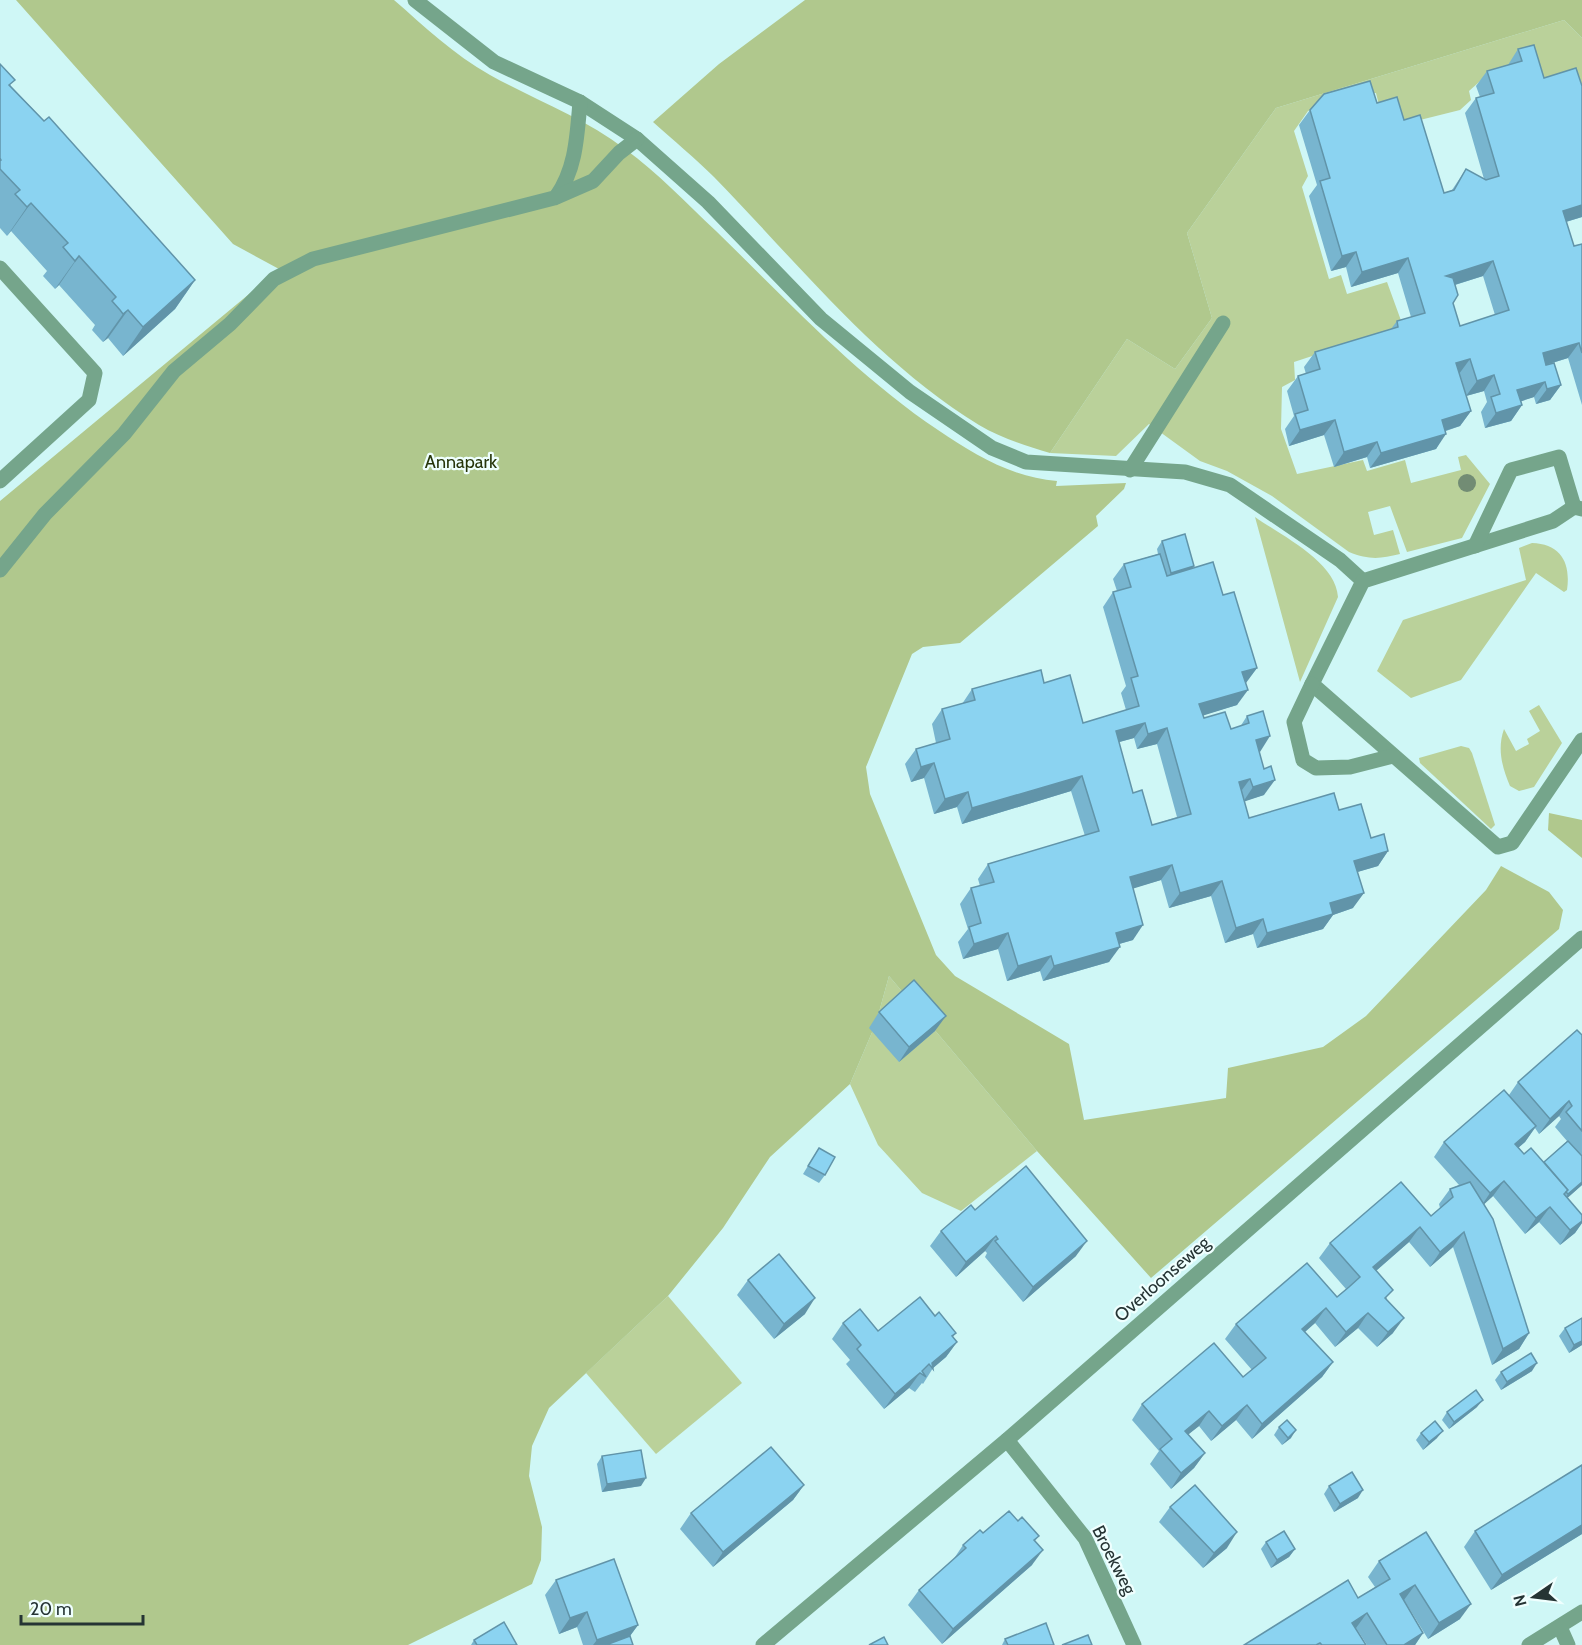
<svg xmlns="http://www.w3.org/2000/svg" width="1582" height="1645" viewBox="0 0 1582 1645" font-family="Cabin,sans-serif">
	<rect width="100%" height="100%" fill="#cff7f6"/>
	<!-- green -->
	<g fill="#bad19a">
		<path d="M1564,20L1582,38V107L1538,83L1487,75L1469,91L1471,100L1460,110L1396,126L1380,109L1376,93L1354,94L1308,111L1294,131L1308,176L1302,187L1329,279L1341,275L1347,294L1387,282L1403,326L1294,362L1295,380L1282,387L1281,429L1297,474L1363,460L1367,471L1405,460L1411,483L1461,470L1458,457L1466,455L1490,484L1462,538L1407,552L1390,506L1368,512L1374,535L1393,530L1400,554C1380,559 1369,560 1349,552L1272,496L1227,471L1200,461L1149,424L1116,456L1050,453L1127,339L1175,369L1212,318L1187,233L1276,108Z"/>
		<path d="M1255,517C1282,536 1336,562 1338,597L1300,682Z"/>
		<path d="M1532,543C1561,544 1571,563 1567,590L1564,592L1536,573L1461,680L1411,698L1377,671L1403,620L1526,580L1519,548Z"/>
		<path d="M1539,705L1562,743L1534,787L1519,791L1510,786C1502,767 1497,749 1504,729L1516,751L1529,744L1527,739L1540,731L1529,711Z"/>
		<polygon points="1461,746 1469,748 1472,753 1495,825 1491,829 1420,763 1419,758"/>
		<polygon points="889,976 1037,1151 961,1211 922,1193 878,1145 850,1084 876,1023"/>
		<polygon points="668,1296 742,1383 656,1454 586,1373"/>
	</g>
	<!-- forest -->
	<g fill="#b0c88d">
		<path d="M16,0H394C424,26 454,55 490,75C535,100 584,118 625,149C658,173 686,203 716,231C787,300 855,374 938,430C975,455 1011,477 1057,481L1056,486L1126,483L1124,489L1096,516L1098,526L960,643L923,647L912,654L866,767L870,794L936,955L955,976L1069,1044L1084,1120L1226,1098L1228,1068L1323,1047L1366,1016L1486,890L1501,866L1549,892L1563,910L1559,929L1151,1278L1037,1151L889,976L876,1023L850,1084L770,1157L723,1228L668,1296L549,1408L532,1446L529,1476L542,1527L541,1560L532,1584L408,1645H0V501L279,269L233,244Z"/>
		<path d="M805,0H1582V38L1564,20L1276,108L1187,233L1212,318L1175,369L1127,339L1050,453C1026,446 1001,438 979,425C875,361 798,263 714,177C695,158 673,140 653,122L719,64Z"/>
		<polygon points="1549,813 1582,820 1582,858 1548,830"/>
	</g>
	<g fill="none" stroke-linecap="round" stroke-linejoin="round">
		<!-- minor -->
		<g stroke="#75a58b" stroke-width="15">
			<polyline points="415,0 494,62 580,102 637,139 708,202 821,319 910,392 992,448 1026,462 1185,472 1230,485 1340,560 1363,581"/>
			<path d="M556,197C576,169 577,136 580,102"/>
			<polyline points="0,268 95,373 89,400 0,481"/>
			<polyline points="1130,470 1223,323"/>
			<polyline points="1582,509 1574,507 1553,521 1363,581 1312,684 1498,847 1512,843 1582,740"/>
			<polyline points="1475,546 1511,470 1559,457 1574,507"/>
			<polyline points="0,570 45,514 124,434 174,371 230,324 274,279 313,259 554,198 593,181 619,153 637,139"/>
			<polyline points="1312,684 1294,722 1303,760 1316,768 1350,767 1393,756"/>
			<polyline points="1007,1440 1085,1538 1134,1645"/>
			<polyline points="1560,1627 1568,1645"/>
			<polyline points="763,1645 1007,1440 1582,938"/>
			<polyline points="1529,1645 1582,1612"/>
		</g>
	</g>
	<!-- trees -->
	<circle fill="#728c74" cx="1467" cy="483" r="9"/>
	<!-- wall -->
	<g fill="#78b5cf" fill-rule="evenodd">
		<path d="M1518,49L1544,78L1582,86V217L1566,222L1574,246L1582,244V405L1568,358L1546,365L1561,385L1550,400L1536,404L1534,397L1521,401L1522,405L1511,421L1485,428L1481,412L1487,402L1484,391L1466,396L1471,411L1460,426L1446,431L1436,449L1370,468L1367,457L1334,467L1324,435L1289,446L1285,429L1294,416L1287,391L1298,376L1306,374L1304,367L1315,352L1391,329L1397,321L1411,317L1398,273L1351,287L1346,267L1331,271L1309,196L1317,185L1299,125L1310,110L1377,103L1404,120L1444,193L1452,190L1466,169L1484,179L1465,113L1476,98L1480,97L1476,86L1487,71L1508,65ZM1483,276L1495,315L1460,326L1453,303L1455,285Z"/>
		<polygon points="0,64 11,86 195,280 175,309 123,356 108,338 103,342 100,339 92,330 95,325 59,285 55,289 43,276 47,271 11,231 7,236 0,228"/>
		<path d="M1162,541L1223,595L1257,668L1245,683L1237,705L1203,715L1204,718L1231,729L1240,727L1247,716L1260,752H1259L1264,795L1244,801L1249,818L1339,810L1371,838L1388,851L1378,866L1357,872L1353,908L1333,915L1323,929L1257,948L1253,934L1225,943L1211,896L1169,908L1161,880L1133,888V940L1119,944L1109,962L1043,981L1040,971L1007,981L998,949L963,959L958,942L968,929L960,904L971,888L980,886L978,879L988,864L1085,836L1071,791L962,824L957,807L934,814L924,778L911,782L905,764L916,749L936,743L932,724L942,709L962,704L972,689L1044,683L1083,723L1126,710L1121,693L1126,686L1103,607L1113,592L1117,591L1113,579L1124,564L1158,554L1157,549ZM1134,738L1137,749L1157,744L1177,817L1152,825L1133,793L1119,742Z"/>
		<polygon points="879,1012 935,1031 899,1062 869,1028"/>
		<path d="M1582,1035V1185L1567,1198L1582,1215V1223L1575,1233L1560,1245L1539,1222L1525,1234L1493,1196L1484,1204L1529,1333L1519,1349L1492,1365L1453,1247L1430,1267L1409,1242L1376,1271L1387,1299L1393,1333L1377,1347L1358,1328L1335,1347L1315,1323L1305,1332L1333,1362L1322,1377L1252,1439L1236,1420L1211,1441L1199,1426L1188,1434L1205,1453L1194,1468L1171,1489L1150,1464L1159,1451L1132,1420L1142,1404L1243,1377L1252,1370L1225,1339L1236,1324L1337,1297L1346,1289L1319,1258L1330,1243L1431,1216L1440,1208L1439,1204L1450,1189L1459,1185L1434,1157L1444,1142L1509,1095L1518,1082ZM1559,1116L1561,1119L1555,1127L1567,1141L1544,1162L1524,1154L1518,1148L1525,1142L1535,1128L1539,1134Z"/>
		<polygon points="819,1148 825,1175 819,1183 803,1174"/>
		<polygon points="975,1210 1076,1256 1023,1302 985,1257 987,1253 985,1251 956,1277 930,1246 941,1231"/>
		<polygon points="748,1280 805,1314 774,1339 737,1295"/>
		<polygon points="935,1316 956,1333 953,1337 957,1342 946,1357 933,1368 923,1384 922,1383 915,1392 909,1388 884,1409 846,1364 850,1360 832,1339 843,1323 878,1331"/>
		<polygon points="1582,1318 1582,1345 1569,1353 1559,1336 1565,1328"/>
		<polygon points="1532,1371 1501,1390 1495,1380 1501,1372"/>
		<polygon points="1477,1407 1449,1429 1442,1420 1447,1412"/>
		<polygon points="1279,1427 1291,1438 1282,1445 1274,1435"/>
		<polygon points="1421,1433 1437,1438 1423,1450 1416,1440"/>
		<polygon points="602,1456 641,1486 602,1492 597,1464"/>
		<polygon points="1582,1465 1582,1534 1491,1590 1464,1547 1475,1531"/>
		<polygon points="804,1485 793,1500 713,1567 680,1529 691,1513"/>
		<polygon points="1329,1486 1358,1498 1334,1512 1324,1494"/>
		<polygon points="1170,1507 1227,1548 1203,1568 1159,1522"/>
		<polygon points="1018,1521 1039,1536 1035,1541 1032,1565 942,1644 908,1605 919,1590 953,1560 963,1545 983,1533"/>
		<polygon points="1426,1532 1460,1619 1428,1639 1404,1600 1423,1633 1415,1645 1367,1645 1356,1628 1366,1645 1244,1645 1358,1598 1375,1587 1368,1577 1379,1561"/>
		<polygon points="1266,1542 1295,1549 1289,1557 1271,1568 1261,1549"/>
		<polygon points="556,1580 638,1625 630,1636 633,1645 583,1645 577,1627 559,1634 545,1595"/>
		<polygon points="1005,1639 1054,1645 1002,1645"/>
		<polygon points="474,1640 517,1645 471,1645"/>
	</g>
	<!-- shaded-wall -->
	<g fill="#6194a9">
		<polygon points="31,203 11,231 7,236 27,207"/>
		<polygon points="1582,205 1582,217 1552,226 1563,211"/>
		<polygon points="1356,252 1346,267 1331,271 1342,256"/>
		<polygon points="79,256 59,285 55,289 75,261"/>
		<polygon points="1408,258 1398,273 1351,287 1362,272"/>
		<polygon points="1493,261 1483,276 1435,291 1446,276"/>
		<polygon points="195,280 175,309 123,356 143,327"/>
		<polygon points="128,310 108,338 103,342 123,314"/>
		<polygon points="1579,343 1568,358 1532,369 1543,353"/>
		<polygon points="1470,359 1459,374 1456,363"/>
		<polygon points="1494,375 1484,391 1466,396 1477,381"/>
		<polygon points="1545,382 1534,397 1507,406 1517,390"/>
		<polygon points="1561,385 1550,400 1536,404 1547,389"/>
		<polygon points="1522,405 1511,421 1485,428 1496,413"/>
		<polygon points="1471,411 1460,426 1432,435 1442,420"/>
		<polygon points="1335,420 1324,435 1289,446 1300,430"/>
		<polygon points="1446,434 1436,449 1370,468 1381,453"/>
		<polygon points="1377,442 1367,457 1334,467 1344,452"/>
		<polygon points="1194,566 1188,574 1166,581 1171,573"/>
		<polygon points="1257,668 1246,683 1231,687 1242,672"/>
		<polygon points="1248,690 1237,705 1189,720 1199,704"/>
		<polygon points="1145,723 1134,738 1105,746 1116,731"/>
		<polygon points="1167,728 1157,744 1137,749 1148,734"/>
		<polygon points="1270,736 1260,752 1245,756 1256,740"/>
		<polygon points="934,763 924,778 911,782 921,767"/>
		<polygon points="1082,776 1071,791 962,824 972,808"/>
		<polygon points="1250,779 1239,794 1239,782"/>
		<polygon points="1275,780 1264,795 1243,802 1253,787"/>
		<polygon points="968,792 957,807 934,814 945,799"/>
		<polygon points="1388,851 1378,866 1344,876 1354,861"/>
		<polygon points="1172,865 1161,880 1119,893 1130,877"/>
		<polygon points="1222,881 1211,896 1169,908 1180,893"/>
		<polygon points="1364,893 1353,908 1333,915 1323,929 1257,948 1267,933 1330,903"/>
		<polygon points="1263,919 1253,934 1225,943 1236,928"/>
		<polygon points="1143,925 1133,940 1105,948 1116,933"/>
		<polygon points="1008,933 998,949 963,959 974,944"/>
		<polygon points="1120,947 1109,962 1043,981 1054,966"/>
		<polygon points="1051,956 1040,971 1007,981 1018,966"/>
		<polygon points="946,1016 935,1031 899,1062 909,1047"/>
		<polygon points="1569,1101 1559,1116 1539,1134 1550,1119"/>
		<polygon points="1536,1126 1525,1142 1505,1159 1515,1144"/>
		<polygon points="1504,1181 1493,1196 1480,1208 1490,1193"/>
		<polygon points="1582,1182 1582,1185 1563,1202 1568,1194"/>
		<polygon points="1550,1207 1539,1222 1525,1234 1536,1218"/>
		<polygon points="1582,1221 1582,1223 1575,1233 1560,1245 1570,1230"/>
		<polygon points="1420,1227 1409,1242 1362,1283 1373,1267"/>
		<polygon points="1464,1232 1453,1247 1430,1267 1440,1252"/>
		<polygon points="996,1236 985,1251 956,1277 966,1262"/>
		<polygon points="1087,1241 1076,1256 1023,1302 1033,1287"/>
		<polygon points="815,1298 805,1314 774,1339 784,1324"/>
		<polygon points="1326,1308 1315,1323 1291,1344 1302,1329"/>
		<polygon points="1368,1313 1358,1328 1335,1347 1346,1332"/>
		<polygon points="1404,1318 1393,1333 1377,1347 1388,1332"/>
		<polygon points="1529,1333 1519,1349 1492,1365 1503,1349"/>
		<polygon points="1582,1341 1582,1345 1569,1353 1574,1345"/>
		<polygon points="957,1342 946,1357 933,1368 932,1363"/>
		<polygon points="1333,1362 1322,1377 1252,1439 1262,1424"/>
		<polygon points="1537,1363 1532,1371 1501,1390 1507,1382"/>
		<polygon points="920,1373 909,1388 884,1409 895,1394"/>
		<polygon points="1483,1400 1477,1407 1449,1429 1454,1422"/>
		<polygon points="1247,1405 1236,1420 1211,1441 1222,1426"/>
		<polygon points="1209,1411 1199,1426 1174,1446 1185,1431"/>
		<polygon points="1296,1430 1291,1438 1282,1445 1288,1438"/>
		<polygon points="1443,1431 1437,1438 1423,1450 1429,1442"/>
		<polygon points="1205,1453 1194,1468 1171,1489 1181,1473"/>
		<polygon points="646,1478 641,1486 602,1492 607,1484"/>
		<polygon points="804,1485 793,1500 713,1567 723,1552"/>
		<polygon points="1363,1490 1358,1498 1334,1512 1340,1504"/>
		<polygon points="1582,1525 1582,1534 1491,1590 1502,1575"/>
		<polygon points="1237,1532 1227,1548 1203,1568 1214,1553"/>
		<polygon points="1295,1549 1289,1557 1271,1568 1277,1560"/>
		<polygon points="1043,1550 1032,1565 942,1644 953,1629"/>
		<polygon points="1415,1585 1404,1600 1389,1609 1400,1594"/>
		<polygon points="1471,1604 1460,1619 1428,1639 1439,1623"/>
		<polygon points="587,1612 577,1627 559,1634 570,1618"/>
		<polygon points="1367,1613 1356,1628 1341,1638 1352,1623"/>
		<polygon points="638,1625 627,1640 613,1645 593,1645 597,1640"/>
		<polygon points="1423,1633 1415,1645 1404,1645"/>
	</g>
	<!-- building -->
	<g fill="#8bd3f1" stroke="#6194a9" stroke-width="1.5" fill-rule="evenodd">
		<path d="M1534,45L1544,78L1576,68L1582,86V205L1563,211L1574,246L1582,244V353L1579,343L1543,353L1546,365L1554,363L1561,385L1547,389L1545,382L1517,390L1522,405L1496,413L1491,397L1500,394L1494,375L1477,381L1470,359L1456,363L1471,411L1442,420L1446,434L1381,453L1377,442L1344,452L1335,420L1300,430L1295,414L1308,410L1298,376L1320,369L1315,352L1398,327L1397,321L1425,313L1408,258L1362,272L1356,252L1342,256L1320,181L1330,178L1310,110L1324,94L1370,81L1377,103L1397,97L1404,120L1420,115L1444,193L1454,190L1466,169L1486,180L1499,176L1476,98L1494,93L1487,71L1522,61L1518,49ZM1493,261L1509,310L1460,326L1453,303L1458,295L1453,278L1446,276Z"/>
		<polygon points="0,64 15,80 9,85 44,121 49,117 195,280 143,327 128,310 123,314 120,310 112,301 116,297 79,256 75,261 63,247 68,243 31,203 27,207 15,194 20,190 0,169 0,161 1,160 0,158"/>
		<polygon points="1185,534 1194,566 1171,573 1162,541"/>
		<path d="M1160,554L1167,576L1213,562L1223,595L1234,592L1257,668L1242,672L1248,690L1199,704L1204,718L1225,712L1231,729L1249,723L1247,716L1263,711L1270,736L1256,740L1264,769L1271,766L1275,780L1253,787L1250,779L1239,782L1249,818L1334,793L1339,810L1361,804L1371,838L1384,834L1388,851L1354,861L1364,893L1330,903L1333,914L1267,933L1263,919L1236,928L1222,881L1180,893L1172,865L1130,877L1143,925L1116,933L1120,947L1054,966L1051,956L1018,966L1008,933L974,944L969,927L981,923L971,888L994,882L988,864L1099,831L1082,776L972,808L968,792L945,799L934,763L921,767L916,749L950,739L942,709L975,700L972,689L1041,670L1044,683L1070,675L1083,723L1139,706L1131,678L1138,676L1113,592L1131,587L1124,564ZM1145,723L1148,734L1167,728L1191,814L1152,825L1142,790L1133,793L1116,731Z"/>
		<polygon points="914,980 946,1016 909,1047 879,1012"/>
		<polygon points="1577,1030 1582,1035 1582,1131 1566,1112 1572,1106 1569,1101 1550,1119 1518,1082"/>
		<polygon points="1504,1090 1536,1126 1515,1144 1524,1154 1531,1148 1568,1190 1564,1194 1582,1215 1582,1221 1570,1230 1550,1207 1536,1218 1504,1181 1490,1193 1444,1142"/>
		<polygon points="1568,1141 1582,1156 1582,1182 1568,1194 1566,1192 1568,1190 1544,1162"/>
		<polygon points="819,1148 835,1157 825,1175 808,1166"/>
		<polygon points="1026,1166 1087,1241 1033,1287 995,1241 998,1239 996,1236 966,1262 941,1231 971,1205 975,1210"/>
		<polygon points="1401,1182 1431,1216 1453,1197 1450,1189 1470,1182 1493,1219 1529,1333 1503,1349 1464,1232 1440,1252 1420,1227 1373,1267 1393,1290 1385,1298 1404,1318 1388,1332 1368,1313 1346,1332 1326,1308 1302,1329 1333,1362 1262,1424 1247,1405 1222,1426 1209,1411 1185,1431 1205,1453 1181,1473 1160,1449 1172,1439 1142,1404 1214,1343 1243,1377 1266,1358 1236,1324 1307,1263 1337,1297 1349,1287 1360,1277 1330,1243"/>
		<polygon points="779,1254 815,1298 784,1324 748,1280"/>
		<polygon points="920,1297 935,1316 939,1312 956,1333 952,1336 957,1342 932,1363 933,1369 929,1364 922,1371 926,1377 920,1373 895,1394 857,1349 861,1345 843,1323 860,1309 878,1331"/>
		<polygon points="1582,1318 1582,1341 1574,1345 1565,1328"/>
		<polygon points="1531,1353 1537,1363 1507,1382 1501,1372"/>
		<polygon points="1476,1390 1483,1400 1454,1422 1447,1412"/>
		<polygon points="1287,1420 1296,1430 1288,1438 1279,1427"/>
		<polygon points="1435,1421 1443,1431 1429,1442 1421,1433"/>
		<polygon points="771,1447 804,1485 723,1552 691,1513"/>
		<polygon points="641,1450 646,1478 607,1484 602,1456"/>
		<polygon points="1582,1465 1582,1525 1502,1575 1475,1531"/>
		<polygon points="1352,1472 1363,1490 1340,1504 1329,1486"/>
		<polygon points="1195,1485 1237,1532 1214,1553 1170,1507"/>
		<polygon points="1009,1511 1018,1521 1022,1517 1039,1536 1034,1540 1043,1550 953,1629 919,1590 966,1548 963,1545 980,1530 983,1533"/>
		<polygon points="1284,1531 1295,1549 1277,1560 1266,1542"/>
		<polygon points="1426,1532 1471,1604 1439,1623 1415,1585 1400,1594 1423,1633 1404,1645 1387,1645 1367,1613 1352,1623 1366,1645 1322,1645 1320,1643 1316,1645 1244,1645 1348,1580 1358,1598 1390,1579 1379,1561"/>
		<polygon points="614,1559 638,1625 597,1640 587,1612 570,1618 556,1580"/>
		<polygon points="504,1622 517,1645 477,1645 474,1640"/>
		<polygon points="1046,1623 1054,1645 1008,1645 1005,1639"/>
		<polygon points="1088,1635 1092,1645 1062,1645"/>
		<polygon points="630,1636 633,1645 606,1645"/>
		<polygon points="884,1637 888,1645 869,1645"/>
	</g>
	<g text-anchor="middle" stroke-width="4.5" stroke-linejoin="round" paint-order="stroke">
		<!-- park labels -->
		<g font-size="18" fill="#263509" stroke="#effffe">
			<text x="461" y="468">Annapark</text>
		</g>
		<!-- street labels -->
		<g font-size="18" fill="#253434" stroke="#effffe">
			<text transform="translate(1162 1279) rotate(-41)" y="6">Overloonseweg</text>
			<text transform="translate(1114 1560) rotate(63)" y="6">Broekweg</text>
		</g>
	</g>
	<!-- north arrow -->
	<g transform="translate(1534 1597) rotate(256)" stroke="#effffe" stroke-width="4.5" paint-order="stroke">
	<path d="M0-4.5L10 22L0 15L-10 22Z" fill="#253434"/>
	<text y="-9" font-size="16" font-weight="bold" text-anchor="middle" fill="#253434">N</text>
	</g>
	<!-- scale -->
	<path d="M21 1615v9h122v-9" fill="none" stroke="#253434" stroke-width="3"/>
	<text x="30" y="1615" font-size="18" fill="#253434" stroke="#effffe" stroke-width="4.5" paint-order="stroke">20 m</text>
</svg>
